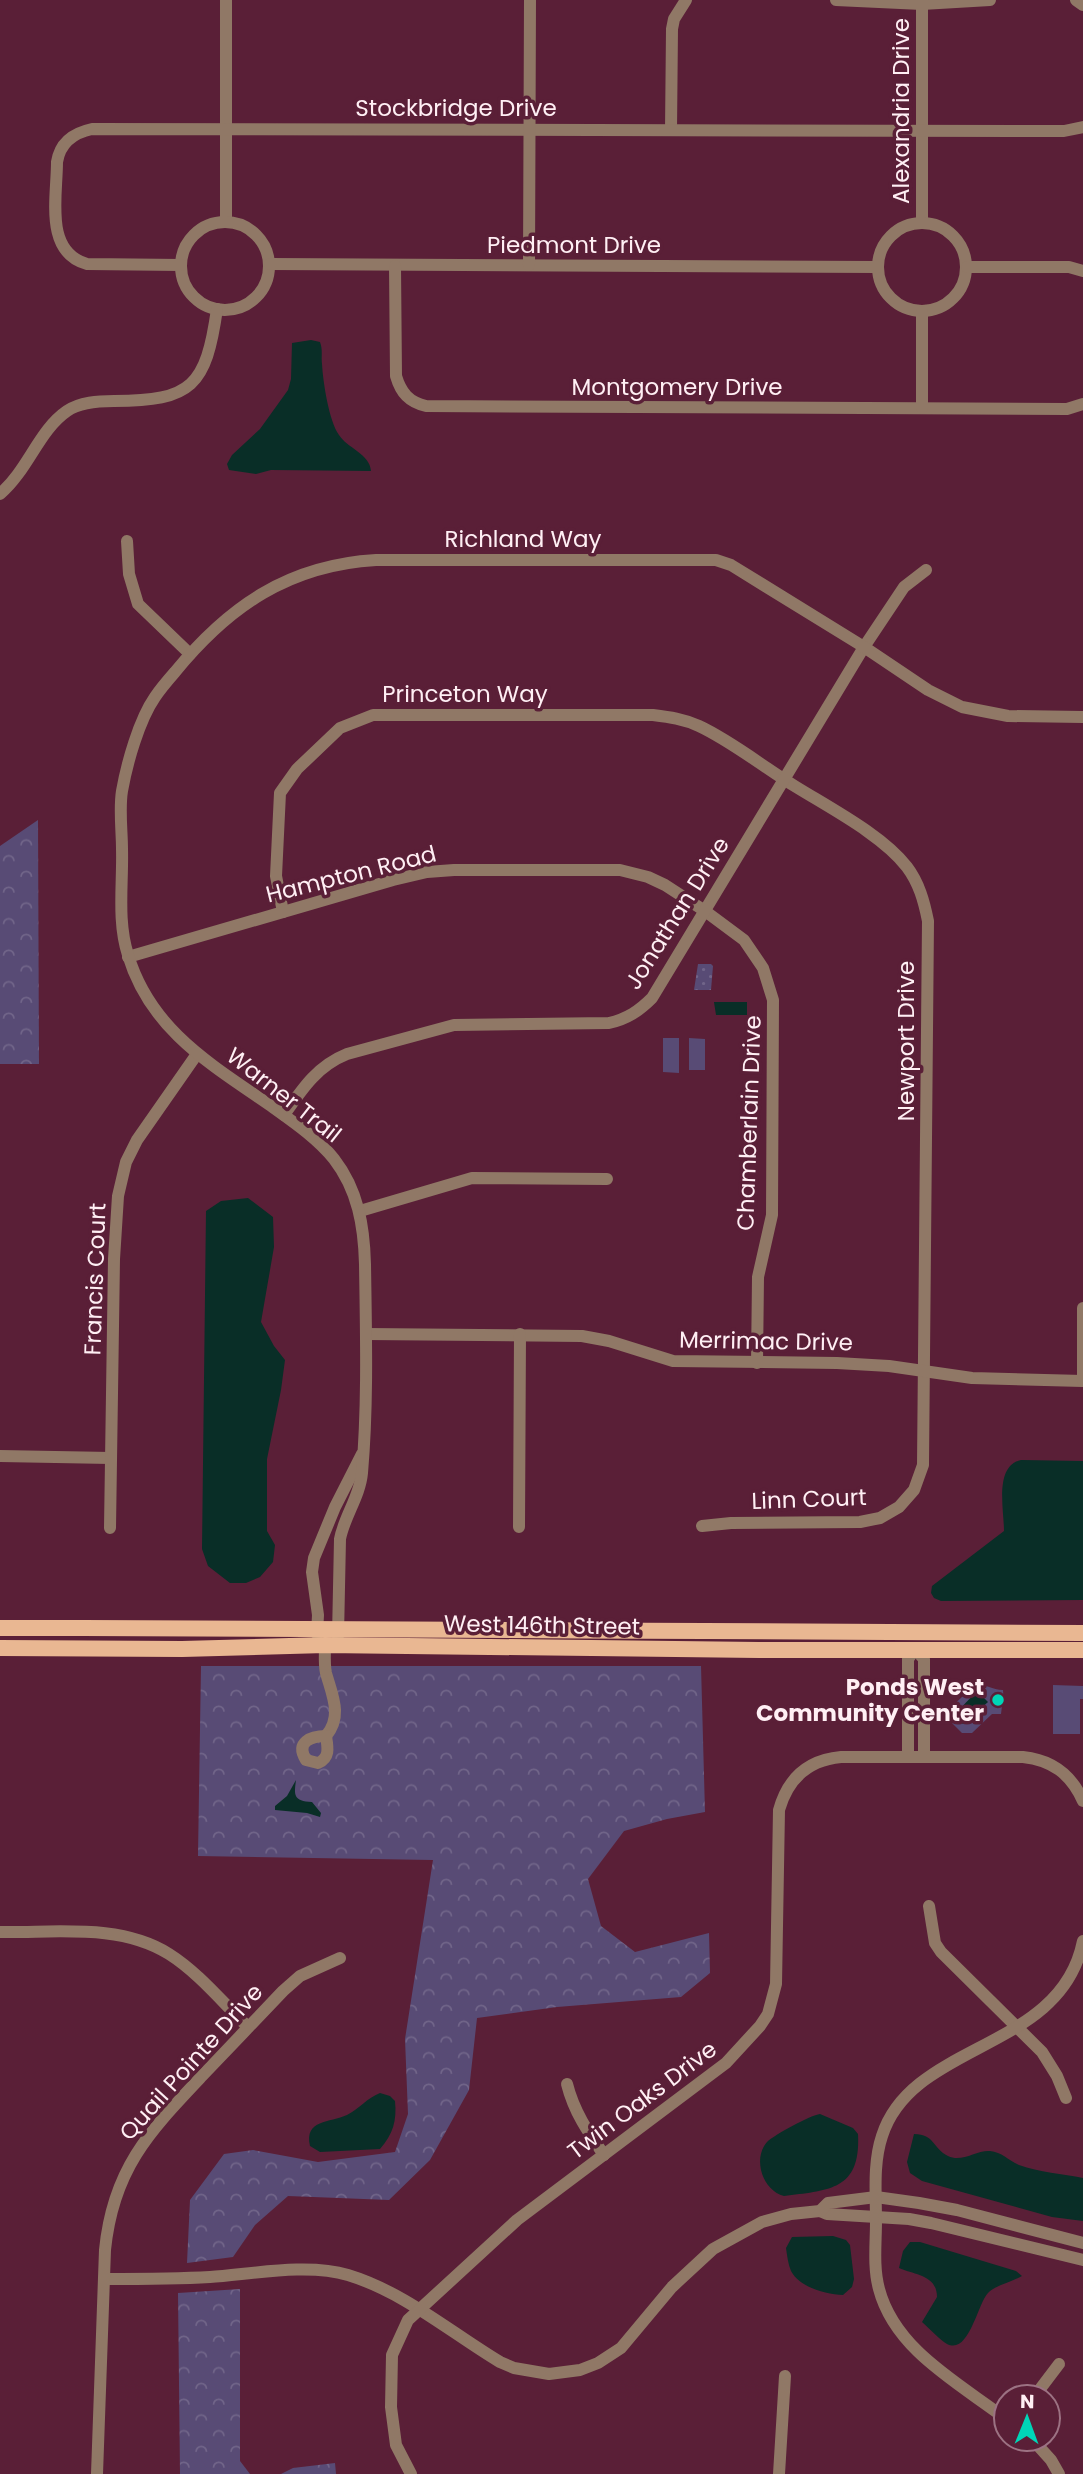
<svg xmlns="http://www.w3.org/2000/svg" width="1083" height="2474" viewBox="0 0 1083 2474" font-family="Poppins,sans-serif">
	<defs>
		<pattern id="green-dots" width="8" height="8" patternUnits="userSpaceOnUse" patternTransform="scale(1.75)"><rect width="8" height="8" fill="#584b75"/><path d="M2 2h.1M6 6h.1" fill="none" stroke="#716589" stroke-width="1.8" stroke-linecap="round"/></pattern>
		<pattern id="forest-crowns" width="20" height="18" patternUnits="userSpaceOnUse" patternTransform="scale(1.75)"><rect width="20" height="18" fill="#584b75"/><path d="M2 6a3 3 0 1 1 6 0M12 15a3 3 0 1 1 6 0" fill="none" stroke="#716589"/></pattern>
	</defs>
	<rect width="100%" height="100%" fill="#5a1f37"/>
	<!-- green -->
	<polygon fill="url(#green-dots)" points="698,964 711,964 713,966 711,990 694,990"/>
	<!-- forest -->
	<g fill="url(#forest-crowns)">
		<polygon points="38,820 39,1064 0,1064 0,846"/>
		<polygon points="201,1666 701,1666 705,1812 667,1819 624,1831 588,1879 601,1926 635,1952 709,1933 710,1973 681,1997 557,2007 477,2018 469,2090 430,2160 389,2200 288,2196 255,2225 233,2257 187,2263 190,2200 224,2154 253,2150 318,2162 395,2152 408,2114 405,2039 433,1860 198,1856"/>
		<polygon points="240,2289 240,2461 250,2474 180,2474 178,2293"/>
		<polygon points="335,2463 336,2474 281,2474 293,2468"/>
	</g>
	<!-- pitch -->
	<g fill="#584b75">
		<polygon points="663,1038 679,1038 679,1073 663,1072"/>
		<polygon points="689,1038 705,1039 705,1070 689,1070"/>
		<path d="M976,1684C986,1684 992,1690 1003,1690L1004,1705L1002,1706L1001,1714H992L972,1733H962L948,1719V1710Z"/>
		<polygon points="1053,1685 1083,1686 1083,1699 1080,1699 1080,1734 1053,1734"/>
	</g>
	<!-- water -->
	<g fill="#092e27">
		<path d="M311,340L320,342C323,350 321,357 322,364C323,382 329,421 339,435C347,448 370,454 371,471L271,470L256,474L229,470L227,464L232,455L260,429L288,390L291,379L292,343Z"/>
		<polygon points="714,1002 747,1002 747,1015 716,1015"/>
		<polygon points="248,1198 273,1217 274,1247 261,1322 274,1346 285,1360 281,1390 267,1459 267,1531 275,1545 273,1562 260,1577 246,1583 230,1583 208,1566 202,1549 206,1211 221,1201"/>
		<path d="M1021,1460L1083,1461V1600L941,1601L934,1598L931,1593L932,1586L1004,1531C1004,1510 994,1466 1021,1460Z"/>
		<polygon points="977,1691 988,1702 963,1724 954,1715"/>
		<path d="M296,1780C294,1795 293,1801 312,1802L321,1813L320,1817L307,1813L275,1810V1806L287,1796Z"/>
		<path d="M380,2093L390,2096L395,2101C397,2121 393,2134 380,2149L320,2152L310,2146C304,2119 330,2123 347,2115C359,2109 367,2098 380,2093Z"/>
		<path d="M820,2114L853,2128L858,2134C861,2191 828,2190 784,2196C763,2191 752,2159 767,2142C774,2135 811,2115 820,2114Z"/>
		<path d="M914,2134C935,2134 933,2149 948,2156C962,2163 976,2150 990,2151C1002,2152 1009,2161 1019,2165C1039,2172 1063,2174 1083,2178V2221L1052,2217L922,2181L910,2173L907,2162Z"/>
		<path d="M833,2236L846,2240L850,2245L854,2279L852,2287L843,2295C826,2294 800,2288 791,2271C788,2264 787,2255 786,2248L792,2237Z"/>
		<path d="M910,2242H920L1016,2271L1022,2276C1012,2282 994,2286 988,2293C977,2305 969,2355 947,2344C939,2339 930,2329 922,2322L937,2297C937,2275 915,2275 899,2268L903,2251Z"/>
	</g>
	<g fill="none" stroke-linecap="round" stroke-linejoin="round">
		<!-- minor -->
		<g stroke="#907866" stroke-width="12">
			<polyline points="836,0 922,4 990,0"/>
			<polyline points="1076,0 1083,5"/>
			<polyline points="671,130 672,29 674,19 686,0"/>
			<polyline points="226,221 226,0"/>
			<circle cx="225" cy="266" r="44"/>
			<polyline points="922,223 922,0"/>
			<circle cx="922" cy="267" r="44"/>
			<polyline points="270,264 878,267"/>
			<path d="M181,265L87,264C44,252 57,197 57,162C60,143 73,133 92,129L1064,131L1083,127"/>
			<polyline points="529,265 530,0"/>
			<path d="M395,266L396,376C401,393 409,402 426,406L1067,409L1083,404"/>
			<polyline points="967,267 1069,267 1083,271"/>
			<polyline points="922,408 922,312"/>
			<path d="M0,494C28,470 39,430 67,411C80,402 98,401 114,401C192,401 206,386 217,309"/>
			<polyline points="127,541 129,574 138,604 190,654"/>
			<path d="M283,912L276,876L280,793L297,769L340,728L373,715H653C669,717 684,719 699,726C729,740 757,762 785,780C822,804 881,833 907,867C919,883 924,901 928,921L923,1465L914,1490L899,1507L880,1518L860,1522L731,1523L702,1526"/>
			<polyline points="128,957 393,880 427,872 454,870 620,870 648,877 665,885 705,911 744,940 763,968 773,1000 772,1215 758,1277 757,1363"/>
			<path d="M284,1115C302,1089 317,1066 347,1054L454,1025L609,1023C627,1019 639,1011 652,998L864,647L904,587L926,570"/>
			<polyline points="360,1211 472,1178 607,1179"/>
			<polyline points="366,1334 582,1336 609,1341 673,1361 837,1363 889,1366 972,1378 1083,1381"/>
			<polyline points="1083,1381 1083,1308"/>
			<polyline points="0,1456 111,1458"/>
			<polyline points="519,1527 520,1334"/>
			<polyline points="110,1528 114,1259 118,1196 126,1162 137,1140 197,1054"/>
			<polyline points="317,1634 318,1615 312,1572 314,1558 335,1507 362,1454"/>
			<path d="M338,1636L340,1539C344,1517 360,1496 362,1473C368,1404 366,1333 365,1264C364,1226 358,1190 334,1159C318,1139 295,1123 274,1108C212,1065 151,1031 128,955C117,921 123,884 122,849C122,831 119,809 122,791C127,763 139,720 155,697C161,688 168,680 175,672C229,606 289,565 376,560H716L731,565L864,647L928,690L962,707L1008,716L1083,717"/>
			<path d="M325,1645C325,1654 324,1664 326,1673C332,1695 343,1716 326,1736"/>
			<polyline points="915,1649 924,1659 924,1755"/>
			<path d="M326,1736C328,1748 330,1758 318,1763L306,1760C295,1742 311,1736 326,1736Z"/>
			<polyline points="908,1755 908,1659 915,1649"/>
			<polyline points="929,1906 935,1943 941,1952 1042,2052 1057,2076 1066,2098"/>
			<path d="M0,1932C55,1933 120,1923 169,1954C199,1973 223,2003 248,2027"/>
			<path d="M567,2084C574,2112 588,2132 604,2155"/>
			<polyline points="820,2211 827,2214 909,2219 931,2223 1083,2260"/>
			<path d="M104,2279C140,2279 175,2279 210,2277C252,2274 308,2263 348,2275C404,2292 450,2332 500,2362L514,2368L549,2374L580,2370L598,2363L621,2348L672,2287L713,2249L762,2222L791,2214L820,2211L828,2203L876,2197L919,2203L957,2210L1083,2243"/>
			<polyline points="1034,2397 1059,2364"/>
			<path d="M1006,2419C959,2383 895,2350 879,2289C873,2267 876,2243 876,2221C876,2193 873,2163 882,2136C912,2041 1061,2052 1083,1941"/>
			<polyline points="1032,2439 1051,2460 1059,2474"/>
			<path d="M97,2474L105,2250C113,2169 149,2132 202,2076C229,2048 256,2019 283,1991L300,1976L340,1958"/>
			<path d="M411,2474L396,2445L391,2407L392,2355L408,2320L517,2220L726,2063L760,2026L768,2014L776,1984L779,1810C788,1778 808,1760 841,1757H1023C1052,1760 1071,1774 1083,1801"/>
			<polyline points="779,2474 785,2376"/>
		</g>
		<!-- major -->
		<g stroke="#e9b792" stroke-width="16">
			<path d="M0,1628C361,1627 722,1633 1083,1633"/>
			<polyline points="0,1648 182,1649 325,1645 759,1650 1083,1650"/>
		</g>
	</g>
	<!-- markers -->
	<circle fill="#00d5b7" stroke="#5a1f37" stroke-width="2.5" cx="998" cy="1700" r="7"/>
	<g text-anchor="middle" stroke-width="7" stroke-linejoin="round" paint-order="stroke">
		<!-- street labels -->
		<g font-size="23" fill="#ffeff4" stroke="#5a1f37">
			<text x="456" y="116">Stockbridge Drive</text>
			<text transform="translate(901 111) rotate(-90)" y="8">Alexandria Drive</text>
			<text x="574" y="253">Piedmont Drive</text>
			<text x="677" y="395">Montgomery Drive</text>
			<text x="523" y="547">Richland Way</text>
			<text x="465" y="702">Princeton Way</text>
			<text transform="translate(351 874) rotate(-14)" y="8">Hampton Road</text>
			<text transform="translate(677 913) rotate(-58)" y="8">Jonathan Drive</text>
			<text transform="translate(906 1041) rotate(-90)" y="8">Newport Drive</text>
			<text transform="translate(284 1095) rotate(38)" y="8">Warner Trail</text>
			<text transform="translate(749 1123) rotate(-88)" y="8">Chamberlain Drive</text>
			<text transform="translate(95 1279) rotate(-88)" y="8">Francis Court</text>
			<text transform="translate(766 1341) rotate(1)" y="8">Merrimac Drive</text>
			<text transform="translate(809 1499) rotate(-2)" y="8">Linn Court</text>
			<text transform="translate(542 1625) rotate(1)" y="8">West 146th Street</text>
			<text transform="translate(191 2062) rotate(-48)" y="8">Quail Pointe Drive</text>
			<text transform="translate(642 2100) rotate(-37)" y="8">Twin Oaks Drive</text>
		</g>
		<!-- poi labels -->
		<g font-size="23" font-weight="bold" fill="#ffeff4" stroke="#5a1f37" text-anchor="end">
			<text x="984" y="1695">Ponds West<tspan x="984" dy="26">Community Center</tspan></text>
		</g>
	</g>
	<!-- north arrow -->
	<g transform="translate(1027 2418) rotate(1)"><circle r="33" fill="#5a1f37" stroke="#9c7283" stroke-width="2"/>
	<path d="M0-5L12 26L0 18L-12 26Z" fill="#00d5b7"/>
	<text y="-10" font-size="19" font-weight="bold" text-anchor="middle" fill="#ffeff4">N</text>
	</g>
</svg>
